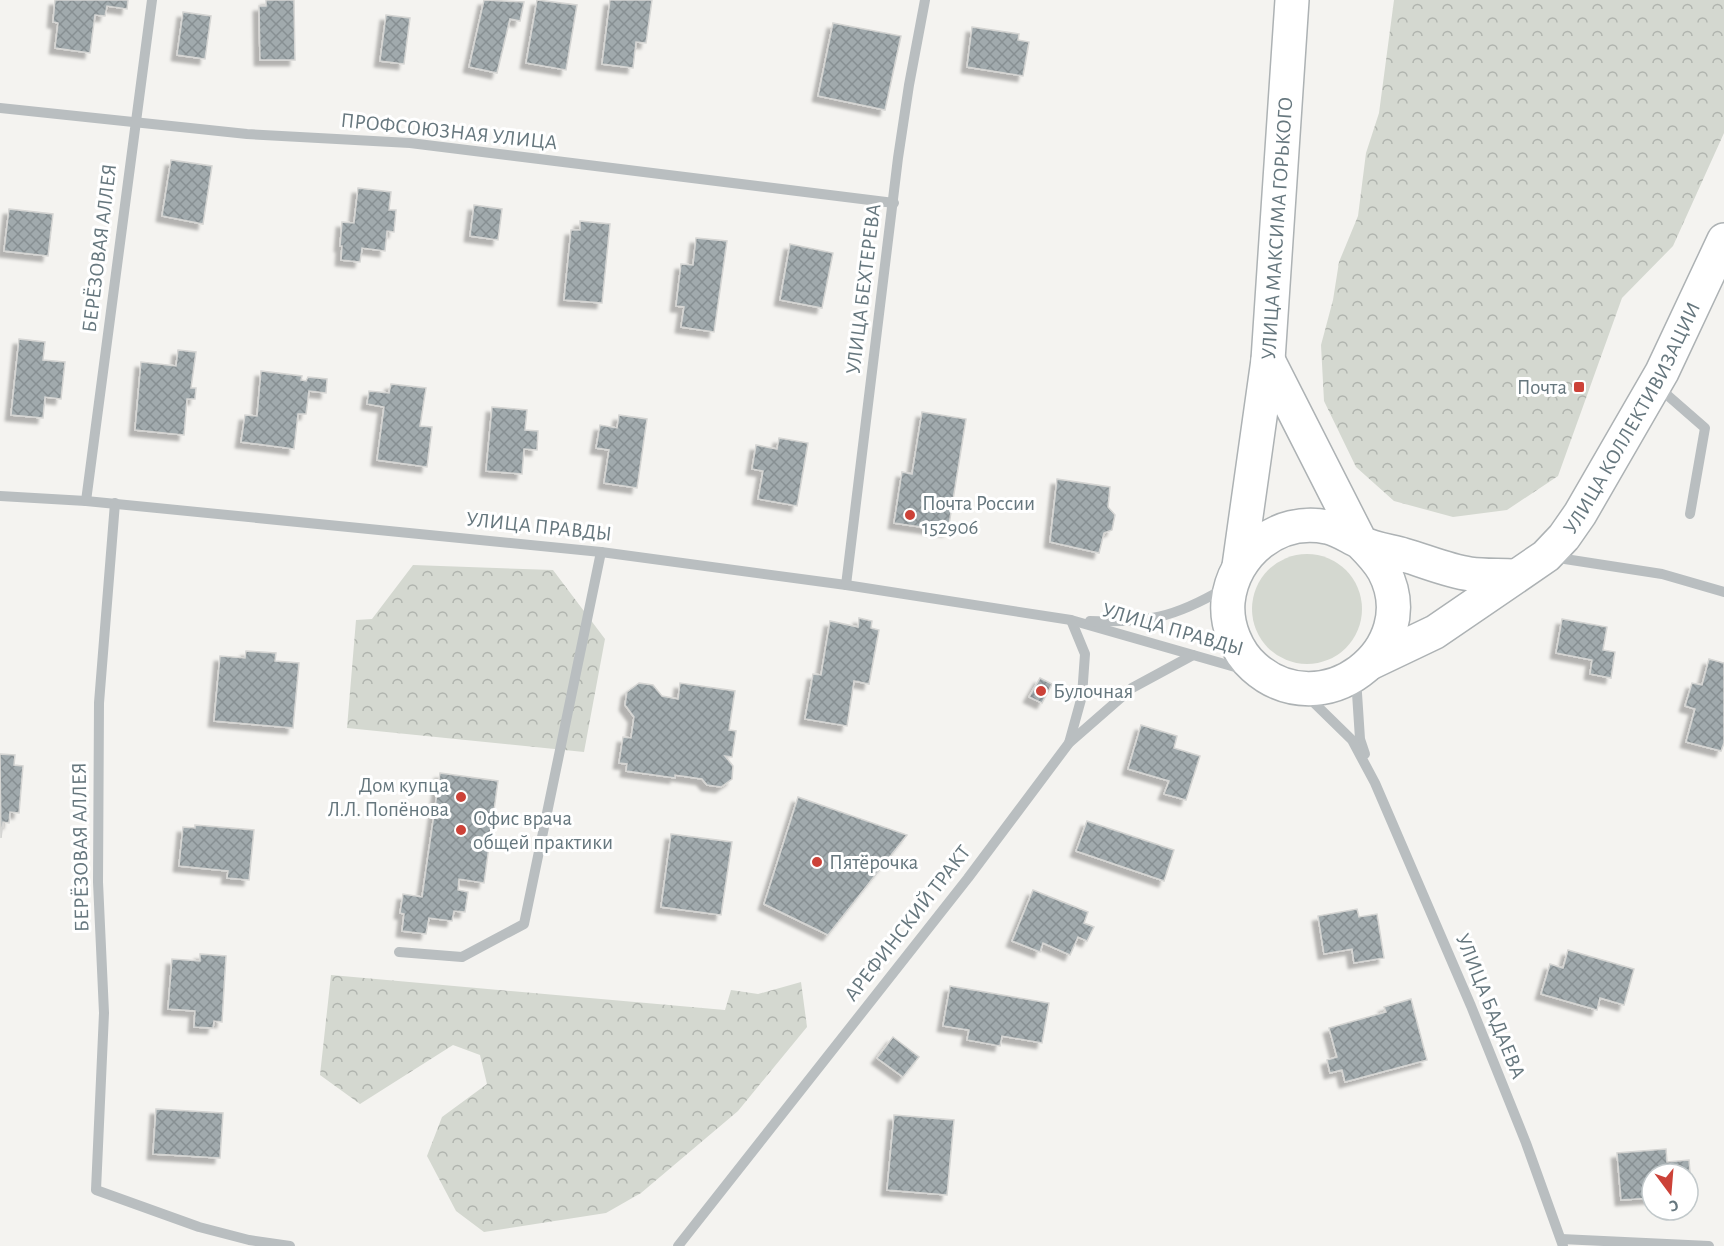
<svg xmlns="http://www.w3.org/2000/svg" width="1724" height="1246" viewBox="0 0 1724 1246" font-family="'Alegreya Sans',sans-serif">
	<defs>
		<pattern id="forest-crowns" width="20" height="18" patternUnits="userSpaceOnUse" patternTransform="scale(1.5)"><rect width="20" height="18" fill="#d4d8d0"/><path d="M2 6a3 3 0 1 1 6 0M12 15a3 3 0 1 1 6 0" fill="none" stroke="#b0b4ae"/></pattern>
		<pattern id="building-cross-hatch" width="8" height="8" patternUnits="userSpaceOnUse" patternTransform="scale(1.5)"><rect width="8" height="8" fill="#a1aaad"/><path d="M0 0l8 8M0 8l8-8" fill="none" stroke="#878f92"/></pattern>
		<filter id="shadow"><feDropShadow dx="-5.5" dy="5.5" stdDeviation="1.5" flood-color="#0004"/></filter>
	</defs>
	<rect width="100%" height="100%" fill="#f4f3f0"/>
	<!-- green -->
	<circle fill="#d4d8d0" cx="1307" cy="609" r="55"/>
	<!-- forest -->
	<g fill="url(#forest-crowns)">
		<polygon points="1394,0 1724,0 1724,133 1673,246 1622,298 1558,476 1507,510 1453,517 1394,501 1356,467 1324,401 1321,345 1333,300 1339,262 1358,216 1366,153 1379,113"/>
		<polygon points="413,565 553,570 605,639 584,752 347,728 356,620 372,619"/>
		<polygon points="331,975 725,1010 731,990 758,994 801,982 807,1027 738,1111 641,1193 606,1213 484,1232 456,1211 427,1156 442,1117 487,1084 480,1055 453,1045 360,1104 320,1075"/>
	</g>
	<!-- building -->
	<g fill="url(#building-cross-hatch)" stroke="#d5d5d3" stroke-width="1.5" filter="url(#shadow)">
		<polygon points="55,0 128,0 127,9 107,6 105,16 95,15 90,53 55,48 58,23 53,22"/>
		<polygon points="266,0 294,0 295,60 260,60 259,6 266,6"/>
		<polygon points="484,0 524,2 520,21 510,19 497,73 469,67"/>
		<polygon points="537,0 577,5 566,70 526,63"/>
		<polygon points="610,0 652,0 646,43 636,42 633,68 602,64"/>
		<polygon points="183,12 211,16 205,59 177,55"/>
		<polygon points="386,15 410,18 404,64 380,61"/>
		<polygon points="833,23 901,36 885,110 818,96"/>
		<polygon points="972,27 1019,34 1018,40 1029,42 1023,76 967,67"/>
		<polygon points="171,160 212,166 203,224 162,216"/>
		<polygon points="358,188 391,192 389,210 396,210 394,232 387,231 385,251 362,248 360,262 341,260 342,246 340,246 342,222 354,223"/>
		<polygon points="474,205 502,209 498,240 470,236"/>
		<polygon points="9,209 53,214 48,256 4,251"/>
		<polygon points="580,221 610,224 602,303 564,300 571,230 580,230"/>
		<polygon points="696,238 727,241 714,332 681,327 684,307 676,306 681,264 693,265"/>
		<polygon points="790,244 833,253 822,308 780,300"/>
		<polygon points="19,339 45,342 43,360 65,362 61,399 45,397 43,418 11,415"/>
		<polygon points="178,350 196,352 191,388 196,388 195,399 187,399 184,435 135,430 141,362 176,366"/>
		<polygon points="261,371 302,376 301,380 306,381 308,377 327,379 326,393 309,391 306,414 298,414 294,449 241,442 245,415 257,416"/>
		<polygon points="391,384 426,388 420,426 432,427 427,467 377,460 384,407 367,404 369,391 389,393"/>
		<polygon points="492,407 527,410 525,430 538,431 537,450 524,449 522,474 486,471"/>
		<polygon points="922,412 966,419 948,531 894,523 902,472 912,474"/>
		<polygon points="619,415 647,419 637,488 604,483 609,450 596,448 600,425 617,428"/>
		<polygon points="779,438 808,443 797,506 758,499 763,471 752,469 756,445 777,449"/>
		<polygon points="1057,479 1110,487 1108,507 1115,515 1112,530 1104,533 1099,553 1050,542"/>
		<polygon points="859,618 872,621 871,628 879,630 869,684 854,681 847,726 805,719 813,674 821,675 830,621 858,627"/>
		<polygon points="1562,619 1607,627 1603,650 1615,652 1611,678 1590,674 1592,660 1556,653"/>
		<polygon points="246,651 276,653 275,661 299,663 293,728 214,721 220,656 245,658"/>
		<polygon points="1709,659 1724,663 1724,743 1721,751 1686,742 1695,709 1685,706 1692,683 1702,685"/>
		<polygon points="1040,678 1052,684 1042,703 1029,697"/>
		<polygon points="639,683 653,685 662,696 678,699 680,683 735,691 729,730 736,731 732,757 725,756 733,766 732,779 721,787 707,785 702,779 675,775 675,778 626,771 627,764 619,763 623,737 631,738 634,717 625,705 627,692"/>
		<polygon points="1141,725 1177,736 1174,748 1200,756 1186,800 1164,794 1169,781 1128,769"/>
		<polygon points="0,754 15,755 14,765 23,766 19,813 10,812 9,823 3,822 1,838"/>
		<polygon points="440,773 498,781 484,883 459,879 458,890 468,892 465,912 454,911 452,921 429,918 426,934 402,931 404,914 400,913 403,894 422,897"/>
		<polygon points="798,797 907,835 828,935 764,904"/>
		<polygon points="1087,821 1174,850 1164,881 1076,851"/>
		<polygon points="195,825 254,830 249,880 227,878 228,871 179,866 183,827 195,828"/>
		<polygon points="671,834 732,842 721,915 661,907"/>
		<polygon points="1033,890 1088,912 1084,923 1094,927 1087,941 1078,937 1070,955 1043,943 1040,952 1012,941"/>
		<polygon points="1357,909 1359,917 1377,914 1384,958 1354,963 1352,949 1324,954 1318,916"/>
		<polygon points="1568,950 1634,969 1624,1005 1600,998 1597,1010 1541,994 1550,964 1563,968"/>
		<polygon points="200,954 226,956 222,1022 214,1021 213,1028 194,1027 195,1011 168,1009 172,959 200,961"/>
		<polygon points="950,986 1049,1003 1042,1043 1002,1036 1000,1046 967,1040 969,1030 943,1026"/>
		<polygon points="1411,999 1427,1060 1345,1082 1342,1070 1330,1073 1327,1060 1337,1057 1329,1028 1386,1012 1384,1007"/>
		<polygon points="893,1037 919,1057 903,1077 877,1058"/>
		<polygon points="156,1109 223,1113 220,1158 153,1154"/>
		<polygon points="894,1115 954,1120 947,1195 887,1190"/>
		<polygon points="1666,1149 1667,1162 1689,1160 1692,1196 1688,1196 1688,1174 1652,1174 1652,1198 1621,1200 1617,1153"/>
	</g>
	<g fill="none" stroke-linecap="round" stroke-linejoin="round">
		<!-- major casing -->
		<g stroke="#adb2b4" stroke-width="36">
			<g id="major">
				<path d="M1268,360L1361,543C1370,552 1378,560 1384,571C1425,649 1322,728 1254,667C1237,652 1226,626 1228,602C1233,553 1278,517 1327,527C1340,530 1349,537 1360,542C1373,549 1390,551 1404,555C1425,561 1448,571 1470,574C1484,576 1500,575 1515,576"/>
				<path id="s1" d="M1239,566L1268,360L1292,0"/>
				<path id="s2" d="M1370,663L1435,632L1546,556L1564,537L1580,514L1662,372L1724,240"/>
			</g>
		</g>
		<!-- minor -->
		<g stroke="#b9bec0" stroke-width="10">
			<polyline points="0,108 247,134 410,143 894,203"/>
			<polyline points="1658,387 1705,428 1690,514"/>
			<polyline points="0,496 86,501 601,552 846,585 1071,620 1242,669"/>
			<polyline points="86,501 152,0"/>
			<polyline points="115,503 99,703 98,882 104,1013 96,1190 199,1227 249,1240 290,1246"/>
			<polyline points="1552,557 1662,574 1724,592"/>
			<polyline points="846,585 898,158 909,85 925,0"/>
			<path d="M1090,621C1146,623 1174,618 1223,589"/>
			<polyline points="1356,678 1360,739 1365,754"/>
			<polyline points="1307,696 1352,740 1375,783 1471,1006 1526,1143 1563,1246"/>
			<polyline points="1069,743 1082,696 1085,654 1071,620"/>
			<polyline points="399,952 462,957 524,924 601,552"/>
			<polyline points="1561,1239 1709,1246"/>
			<polyline points="678,1246 968,878 1069,743 1132,688 1193,655"/>
		</g>
		<!-- major -->
		<use href="#major" stroke="#fff" stroke-width="33"/>
	</g>
	<!-- markers -->
	<g fill="#cc4238" stroke="#fff" stroke-width="2">
		<rect x="1573" y="381" width="12" height="12" rx="3"/>
		<circle cx="910" cy="515" r="6"/>
		<circle cx="1041" cy="691" r="6"/>
		<circle cx="461" cy="797" r="6"/>
		<circle cx="461" cy="830" r="6"/>
		<circle cx="817" cy="862" r="6"/>
	</g>
	<g text-anchor="middle" stroke-width="6" stroke-linejoin="round" paint-order="stroke">
		<!-- street labels -->
		<g font-size="21" fill="#66777e" stroke="#fff">
			<text transform="translate(449 131) rotate(6)" y="7">ПРОФСОЮЗНАЯ УЛИЦА</text>
			<text dy="7" stroke="none"><textPath href="#s1" startOffset="340">УЛИЦА МАКСИМА ГОРЬКОГО</textPath></text>
			<text transform="translate(99 248) rotate(-83)" y="7">БЕРЁЗОВАЯ АЛЛЕЯ</text>
			<text transform="translate(863 289) rotate(-83)" y="7">УЛИЦА БЕХТЕРЕВА</text>
			<text dy="7" stroke="none"><textPath href="#s2" startOffset="370">УЛИЦА КОЛЛЕКТИВИЗАЦИИ</textPath></text>
			<text transform="translate(539 526) rotate(6)" y="7">УЛИЦА ПРАВДЫ</text>
			<text transform="translate(1173 629) rotate(16)" y="7">УЛИЦА ПРАВДЫ</text>
			<text transform="translate(80 847) rotate(-91)" y="7">БЕРЁЗОВАЯ АЛЛЕЯ</text>
			<text transform="translate(907 923) rotate(-52)" y="7">АРЕФИНСКИЙ ТРАКТ</text>
			<text transform="translate(1491 1006) rotate(68)" y="7">УЛИЦА БАДАЕВА</text>
		</g>
		<!-- poi labels -->
		<g font-size="21" fill="#66777e" stroke="#fff" text-anchor="start">
			<text x="1567" y="394" text-anchor="end">Почта</text>
			<text x="922" y="510">Почта России<tspan x="922" dy="24">152906</tspan></text>
			<text x="1053" y="698">Булочная</text>
			<text x="449" y="792" text-anchor="end">Дом купца<tspan x="449" dy="24">Л.Л. Попёнова</tspan></text>
			<text x="473" y="825">Офис врача<tspan x="473" dy="24">общей практики</tspan></text>
			<text x="829" y="869">Пятёрочка</text>
		</g>
	</g>
	<!-- north arrow -->
	<g transform="translate(1670 1192) rotate(164)"><circle r="28" fill="#ffffff" stroke="#c2c9cb" stroke-width="1.5"/>
	<path d="M0-4.5L10 22L0 15L-10 22Z" fill="#cc4238"/>
	<text y="-9" font-size="16" font-weight="bold" text-anchor="middle" fill="#66777e">С</text>
	</g>
</svg>
